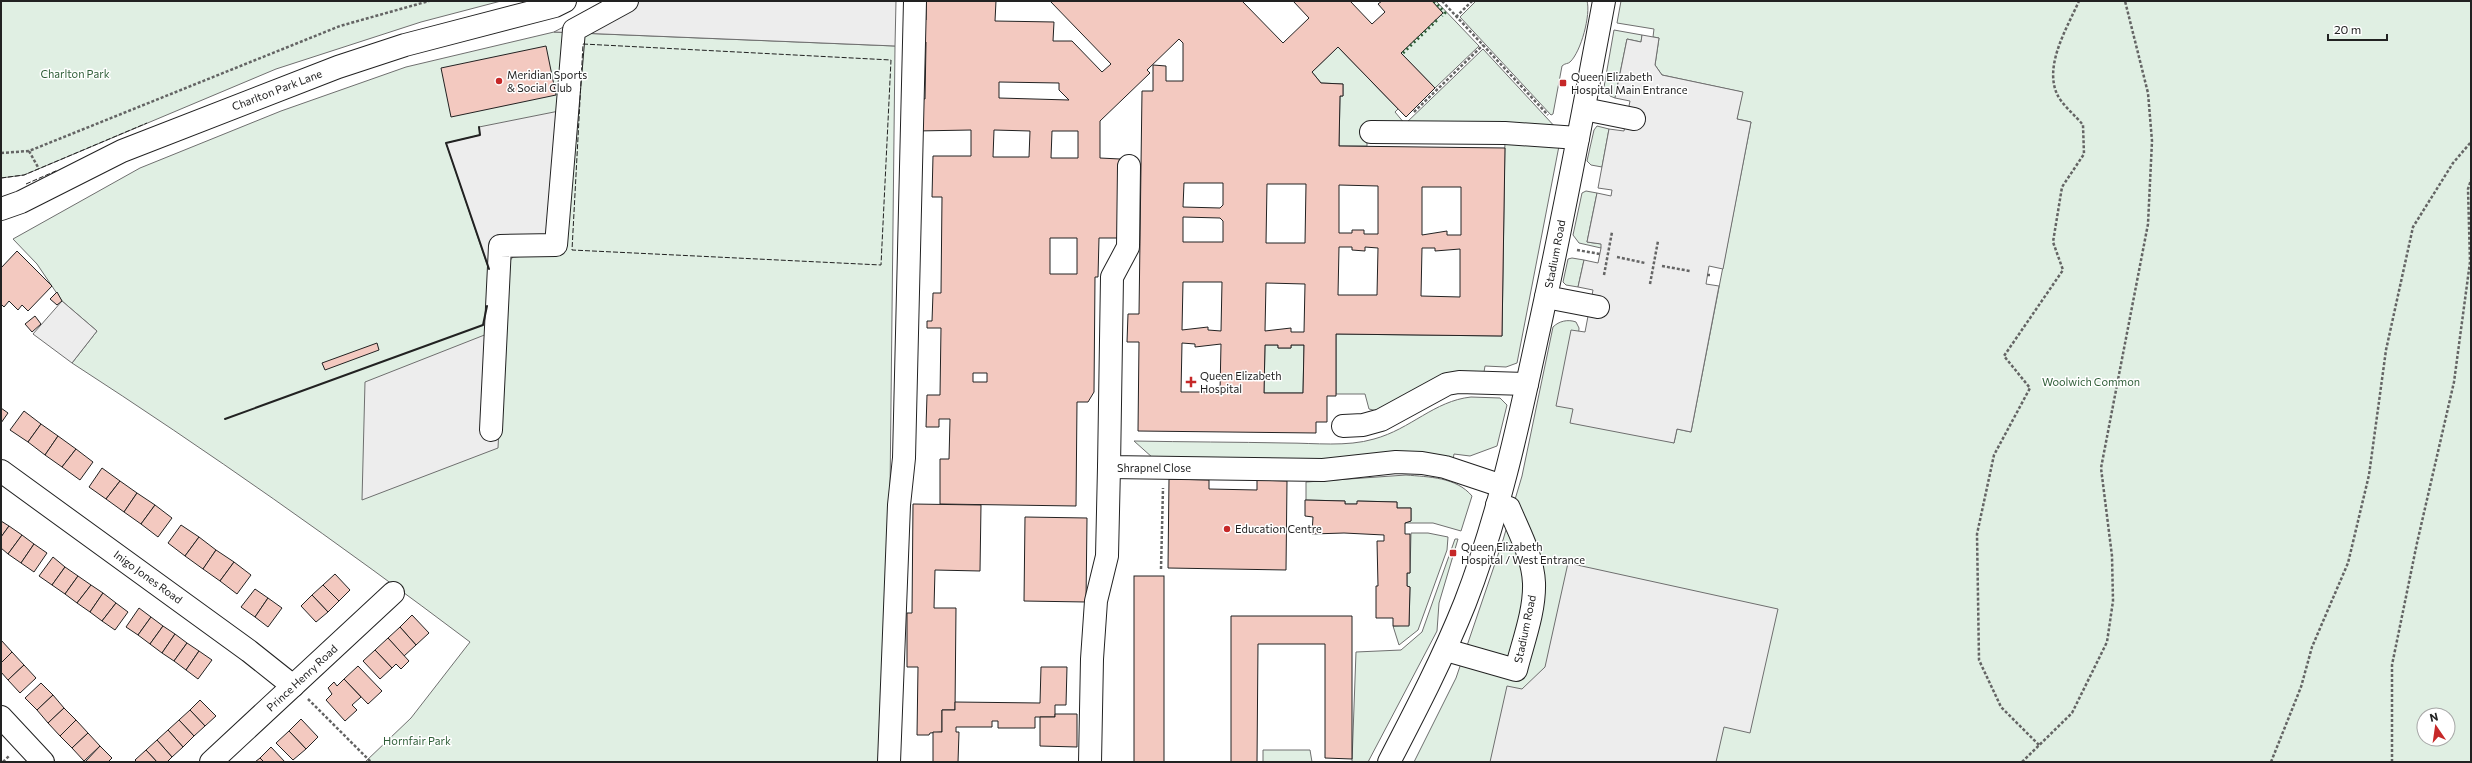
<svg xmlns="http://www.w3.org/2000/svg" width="2472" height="763" viewBox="0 0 2472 763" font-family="Commissioner,sans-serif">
	<rect width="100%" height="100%" fill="#fff"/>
	<!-- green -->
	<g fill="#e0efe3" stroke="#6f6f6f" fill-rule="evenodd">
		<polygon points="1,1 501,1 421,22 276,69 24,175 1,178"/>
		<polygon points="1432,1 1436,1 1479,46 1435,88 1401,53 1443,13"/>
		<path d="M1476,1H1587C1591,14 1581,52 1570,62C1568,64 1565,63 1562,66L1553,114L1551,115L1460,17Z"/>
		<path d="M1621,1H2471V762H1414L1456,678L1503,540L1522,476L1553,327C1559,321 1568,319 1576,322L1579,328L1573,409L1674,443L1677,429L1691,432L1751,122L1737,119L1742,92L1662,75L1655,65L1659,38L1653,37L1654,29L1617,23ZM2424,715H2448V739H2424Z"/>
		<polygon points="1614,30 1642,35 1641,42 1627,39 1615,98 1610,96 1604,87"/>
		<path d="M554,32L895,46L887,762H365L411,718L470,642C340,544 208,451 72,363L97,331L62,301L37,264L13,239L140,168L281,111L406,67Z"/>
		<polygon points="1338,47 1398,109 1395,112 1405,124 1483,49 1557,129 1367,129 1367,146 1339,146 1340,96 1343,96 1343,84 1321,83 1312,72"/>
		<polygon points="1597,126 1609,129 1602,167 1591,165 1587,161 1594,130"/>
		<polygon points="1505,138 1559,146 1517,363 1506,367 1485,366 1484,372 1377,411 1369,409 1365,394 1336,394 1336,334 1502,336"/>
		<polygon points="1586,191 1597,193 1587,242 1602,244 1601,248 1579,243 1573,235 1582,193"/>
		<polygon points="1572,258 1584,260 1578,287 1566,285 1563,282 1568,259"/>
		<polygon points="1265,345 1278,345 1278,348 1291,348 1291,345 1304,345 1303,393 1264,393"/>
		<path d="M1471,397L1500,398L1507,405L1497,446L1470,456L1454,454L1453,460L1153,458L1134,441C1185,442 1236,442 1286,443C1315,443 1347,447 1374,439C1411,429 1434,401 1471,397Z"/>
		<path d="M1406,475C1429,477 1456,477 1472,496L1461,531L1433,523H1405L1411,521V508H1397V502L1358,501L1357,504H1345V501L1306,500V482Z"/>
		<polygon points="1411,533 1428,533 1448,537 1447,550 1418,630 1399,645 1393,626 1409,625 1410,587 1407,586 1407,573 1410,573"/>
		<polygon points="1455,539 1458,539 1439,603 1437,631 1368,762 1352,762 1356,652 1401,650 1422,632"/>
		<polygon points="1263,750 1310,750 1312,762 1263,762"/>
	</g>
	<!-- parking -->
	<g fill="#ededed" stroke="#6f6f6f">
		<polygon points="612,1 896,1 895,46 554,32"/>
		<polygon points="1642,35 1659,38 1655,65 1662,75 1743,92 1737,119 1751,122 1723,269 1709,266 1706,284 1719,286 1691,432 1677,429 1674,443 1570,423 1573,409 1556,406 1571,330 1585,332 1593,290 1578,287 1584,260 1598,263 1601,248 1601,244 1587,242 1597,193 1611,196 1612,190 1598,188 1609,129 1624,131 1630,101 1615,98 1627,39 1641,42"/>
		<polygon points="559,111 551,254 513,257 507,264 498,448 362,500 365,382 487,334 492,279 446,143 480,135 479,127"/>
		<polygon points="62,301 97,331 72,363 33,334"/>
		<polygon points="1568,563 1778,609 1750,733 1724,727 1716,762 1490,762 1507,686 1522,689 1545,667"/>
	</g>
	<!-- building -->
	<g fill="#f3c9c0" stroke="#222" fill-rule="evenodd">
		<path d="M926,1H996L995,21L1054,22L1053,41H1072L1102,72L1111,64L1050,1H1242L1283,43L1309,18L1293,1H1350L1372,24L1385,12L1378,4L1382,1H1432L1443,13L1401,53L1435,88L1406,117L1338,47L1312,72L1321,83L1343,84V96H1340L1339,146L1505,148L1502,336L1336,334V396H1327V422H1316V433L1138,431L1139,342H1127L1128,314H1139L1142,91H1153V65L1166,66V81H1183V43L1179,39L1147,70L1150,73L1100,121V158L1120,159L1118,238H1099L1098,277H1095L1094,392L1088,402H1077L1076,506L940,504V459H949L950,419H939V427H926L927,395H940L941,328H927V321H932L933,293H941L942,197H932L933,156H971V130L916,131V98L925,99L926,42L923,41V20H926ZM999,82L1059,83V90L1069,100L999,98ZM994,130L1030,131L1029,157H993ZM1052,131H1078V158H1051ZM1184,183H1223V205L1220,208L1183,207ZM1267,184H1306L1305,243H1266ZM1339,185L1378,186V234H1364V230H1352V233H1339ZM1422,187H1461V235H1447V231L1422,235ZM1183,217L1220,218L1223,221V242H1183ZM1050,238H1077V274H1050ZM1339,247H1352V250L1365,251V247L1378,248L1377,295H1338ZM1422,248H1435V251L1460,249V297L1421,296ZM1183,282H1222L1221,331L1208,330V327L1182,330ZM1266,283L1305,284L1304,332H1291V328L1265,331ZM1182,343L1195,344V347L1221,344L1220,392H1181ZM1265,345H1278V348H1291V345H1304L1303,393H1264ZM973,373H987V382H973Z"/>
		<polygon points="546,46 556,95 451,117 441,68"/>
		<polygon points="17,251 52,286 28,311 22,305 18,310 9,301 4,307 1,304 1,268"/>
		<polygon points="57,292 62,301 57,305 50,299"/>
		<polygon points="35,316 41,324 32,332 25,324"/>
		<polygon points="377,343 379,350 325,370 322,363"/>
		<polygon points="1,408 8,413 1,423"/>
		<polygon points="24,411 41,424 28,442 10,430"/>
		<polygon points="41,424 58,436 45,455 28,442"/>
		<polygon points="58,436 76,449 62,467 45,455"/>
		<polygon points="76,449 93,462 80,480 62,467"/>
		<polygon points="102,468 120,481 106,499 89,487"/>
		<polygon points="1169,479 1209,480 1209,489 1257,490 1257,480 1287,481 1286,570 1168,568"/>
		<polygon points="120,481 137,493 124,512 106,499"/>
		<polygon points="137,493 155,505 141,524 124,512"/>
		<polygon points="1305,500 1345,501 1345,504 1357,504 1357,501 1397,502 1397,508 1411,508 1411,521 1405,523 1405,534 1410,534 1410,573 1407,573 1407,586 1410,587 1409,626 1393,626 1393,618 1376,618 1376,586 1378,586 1377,541 1384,541 1384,535 1344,533 1312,534 1313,517 1305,516"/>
		<polygon points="913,504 981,505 980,571 935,570 934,608 956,608 955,710 942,710 942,732 930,733 929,735 917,735 918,667 907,667 907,613 912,613"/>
		<polygon points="155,505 172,518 158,537 141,524"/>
		<polygon points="1025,517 1087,518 1086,602 1024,601"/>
		<polygon points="1,521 9,526 1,537"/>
		<polygon points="181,525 199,537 185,556 168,543"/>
		<polygon points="9,526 22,535 8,554 1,548 1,537"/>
		<polygon points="22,535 34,544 21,563 8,554"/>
		<polygon points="199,537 216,550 203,569 185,556"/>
		<polygon points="34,544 47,553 34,572 21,563"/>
		<polygon points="216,550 234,562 220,581 203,569"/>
		<polygon points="53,557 65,567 52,585 39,576"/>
		<polygon points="234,562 251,575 237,594 220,581"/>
		<polygon points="65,567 78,576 65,594 52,585"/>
		<polygon points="335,574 350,590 339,601 323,585"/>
		<polygon points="78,576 91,585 77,603 65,594"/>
		<rect x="1134" y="576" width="30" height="186"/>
		<polygon points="91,585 103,593 90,612 77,603"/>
		<polygon points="323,585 339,601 328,612 312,595"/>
		<polygon points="255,589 268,598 255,617 241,607"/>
		<polygon points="103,593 116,603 102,621 90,612"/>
		<polygon points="312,595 328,612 316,622 301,606"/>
		<polygon points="268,598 282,608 268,627 255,617"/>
		<polygon points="116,603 128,612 115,630 102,621"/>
		<polygon points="139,608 151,617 138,635 126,627"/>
		<polygon points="412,615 429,633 416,645 400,627"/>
		<polygon points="1231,616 1352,616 1352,759 1325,758 1325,644 1258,644 1257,762 1231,762"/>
		<polygon points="151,617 163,626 150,644 138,635"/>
		<polygon points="163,626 175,634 162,653 150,644"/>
		<polygon points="400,627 416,645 404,656 388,638"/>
		<polygon points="175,634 187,643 174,661 162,653"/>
		<polygon points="388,638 409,661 401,669 396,664 392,668 375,650"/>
		<polygon points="1,640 12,652 1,663"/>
		<polygon points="187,643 199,651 186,670 174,661"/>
		<polygon points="375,650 392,668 380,679 363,661"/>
		<polygon points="199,651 212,660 198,679 186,670"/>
		<polygon points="12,652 24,665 8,680 1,672 1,663"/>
		<polygon points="24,665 36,678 20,693 8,680"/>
		<polygon points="358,666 382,691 368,704 344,679"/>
		<polygon points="1041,667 1067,667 1066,705 1055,705 1055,717 1035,717 1035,728 998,728 998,721 992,721 992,727 956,727 956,732 959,732 958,762 933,762 933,732 942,732 942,710 955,710 955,702 1040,703"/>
		<polygon points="344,679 361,697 352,705 357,710 345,721 326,700 332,694 328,688 334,682 337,686"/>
		<polygon points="41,683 53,695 37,710 25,698"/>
		<polygon points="53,695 64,708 48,723 37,710"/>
		<polygon points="200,700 216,716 205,726 190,710"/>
		<polygon points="64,708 76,720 60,736 48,723"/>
		<polygon points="190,710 205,726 194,736 179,720"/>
		<polygon points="1055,714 1077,714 1077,747 1040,746 1040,717 1055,717"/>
		<polygon points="301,719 318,737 306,749 289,731"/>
		<polygon points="76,720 88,733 72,748 60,736"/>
		<polygon points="179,720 194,736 183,747 168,730"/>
		<polygon points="168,730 183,747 172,757 157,740"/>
		<polygon points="289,731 306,749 293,760 276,743"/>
		<polygon points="88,733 100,746 84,761 72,748"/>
		<polygon points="157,740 172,757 167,762 157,762 146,750"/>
		<polygon points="100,746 112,758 108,762 85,762"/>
		<polygon points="271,747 285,762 264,762 260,758"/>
		<polygon points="146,750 157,762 137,762 135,760"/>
		<polygon points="260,758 264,762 255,762"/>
	</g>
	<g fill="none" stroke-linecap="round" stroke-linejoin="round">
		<!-- minor casing -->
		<g stroke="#222" stroke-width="24">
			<g id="minor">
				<polyline points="1584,109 1634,119"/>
				<polyline points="1371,132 1505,133 1578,138"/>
				<polyline points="1129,166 1128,247 1112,277 1109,467 1323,470 1396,462 1422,463 1445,467 1502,486"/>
				<polyline points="1,209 21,202 122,151 338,67 405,45 555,6 565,1"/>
				<polyline points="1546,297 1598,307"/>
				<polyline points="1343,426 1363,425 1381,420 1447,384 1459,382 1527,384"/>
				<polyline points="491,430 500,246 556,245 574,30 627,1"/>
				<polyline points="1,471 249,651 293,686"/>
				<path d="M1446,650L1516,670C1523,642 1535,611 1534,583C1533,557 1519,532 1509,508L1497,505"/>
				<polyline points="1,717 43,762"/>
				<polyline points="211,762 393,593"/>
				<polyline points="889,762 899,505 904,458 915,1"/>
				<polyline points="1090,762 1092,659 1096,601 1107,556 1109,467"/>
				<path d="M1389,762C1416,710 1443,658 1465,603C1498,518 1518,427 1537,338C1562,226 1583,114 1604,1"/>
			</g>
		</g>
		<!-- path -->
		<g stroke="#646464" stroke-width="2.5" stroke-dasharray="3 2" stroke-linecap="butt">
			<polyline points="1442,1 1548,115"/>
			<polyline points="1456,17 1472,1"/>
			<polyline points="1414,112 1483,45"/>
			<polyline points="29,151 39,169"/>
			<polyline points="1,153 29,151 340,26 429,1"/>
			<polyline points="1577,250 1600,254"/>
			<polyline points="1617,257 1645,263"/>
			<polyline points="1662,266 1690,271"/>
			<polyline points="1604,275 1612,232"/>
			<polyline points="1707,275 1710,275"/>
			<polyline points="1650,284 1658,241"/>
			<polyline points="1161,569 1163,488"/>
			<polyline points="308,699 371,762"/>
			<path d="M2039,745L2001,707L1979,660L1977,534L1994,455L2030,388L2004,356L2063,270L2053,242L2062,187L2084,154L2083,125C2076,116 2062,105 2057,94C2044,65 2067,28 2079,1"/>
			<polyline points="3,762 10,755"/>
			<polyline points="2022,762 2072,713 2107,642 2113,601 2112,556 2101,468 2148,224 2152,141 2148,93 2125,1"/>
			<polyline points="2271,762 2301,687 2312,647 2348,563 2369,475 2386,350 2413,227 2453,163 2471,142"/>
			<polyline points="2392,762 2392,665 2417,543 2454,382 2470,262 2468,189 2471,180"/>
		</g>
		<!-- minor -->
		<use href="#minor" stroke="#fff" stroke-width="22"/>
		<!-- hedge -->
		<g stroke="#2f5e38" stroke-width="3" stroke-dasharray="2 3" stroke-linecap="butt">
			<polyline points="1434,1 1445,13 1442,16"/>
			<polyline points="1403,53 1438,19"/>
		</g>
		<!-- fence -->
		<g stroke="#222" stroke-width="1" stroke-dasharray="5 2" stroke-linecap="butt">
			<polygon points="583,44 891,60 881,265 572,250"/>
			<polyline points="1,178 24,175 147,123"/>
			<polyline points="26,184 58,170"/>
		</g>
		<!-- wall -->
		<g stroke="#222" stroke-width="2">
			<polyline points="479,127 480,135 446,143 489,269"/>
			<polyline points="225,419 483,325 487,306"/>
		</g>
	</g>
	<!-- markers -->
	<g fill="#c62828" stroke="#fff" stroke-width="1.5">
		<circle cx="499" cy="81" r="4"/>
		<rect x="1559" y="79" width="8" height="8" rx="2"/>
		<path d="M1189 376h4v4h4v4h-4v4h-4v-4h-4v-4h4z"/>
		<circle cx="1227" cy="529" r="4"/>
		<rect x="1449" y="549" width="8" height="8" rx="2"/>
	</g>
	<g text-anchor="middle" stroke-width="3" stroke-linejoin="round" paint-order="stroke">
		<!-- park labels -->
		<g font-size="11" fill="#2f5e38" stroke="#fff">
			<text x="75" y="78">Charlton Park</text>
			<text x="2091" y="386">Woolwich Common</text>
			<text x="417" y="745">Hornfair Park</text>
		</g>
		<!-- poi labels -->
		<g font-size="11" fill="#222" stroke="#fff" text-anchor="start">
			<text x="507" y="79">Meridian Sports<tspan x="507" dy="13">&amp; Social Club</tspan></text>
			<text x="1571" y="81">Queen Elizabeth<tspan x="1571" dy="13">Hospital Main Entrance</tspan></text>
			<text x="1200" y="380">Queen Elizabeth<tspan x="1200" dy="13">Hospital</tspan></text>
			<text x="1235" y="533">Education Centre</text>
			<text x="1461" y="551">Queen Elizabeth<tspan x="1461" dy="13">Hospital / West Entrance</tspan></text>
		</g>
		<!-- street labels -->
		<g font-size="11" fill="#222" stroke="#fff">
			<text transform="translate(277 90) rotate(-21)" y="4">Charlton Park Lane</text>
			<text transform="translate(1555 254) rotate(-79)" y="4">Stadium Road</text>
			<text x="1154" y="472">Shrapnel Close</text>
			<text transform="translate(148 577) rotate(36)" y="4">Inigo Jones Road</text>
			<text transform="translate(1525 629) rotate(-78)" y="4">Stadium Road</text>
			<text transform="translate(302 678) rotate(-43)" y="4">Prince Henry Road</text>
		</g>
	</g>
	<!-- border -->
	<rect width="2472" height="763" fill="none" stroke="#222222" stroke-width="4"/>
	<!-- north arrow -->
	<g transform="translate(2436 727) rotate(347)"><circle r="19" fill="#ffffff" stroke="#a7a7a7"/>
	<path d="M0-3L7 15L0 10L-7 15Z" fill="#c62828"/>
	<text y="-6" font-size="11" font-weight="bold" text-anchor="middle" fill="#222222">N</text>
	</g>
	<!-- scale -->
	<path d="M2328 34v6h59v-6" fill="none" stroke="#222222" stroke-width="2"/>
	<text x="2334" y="34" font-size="12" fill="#222222" stroke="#ffffff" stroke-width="3" paint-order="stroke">20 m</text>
</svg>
